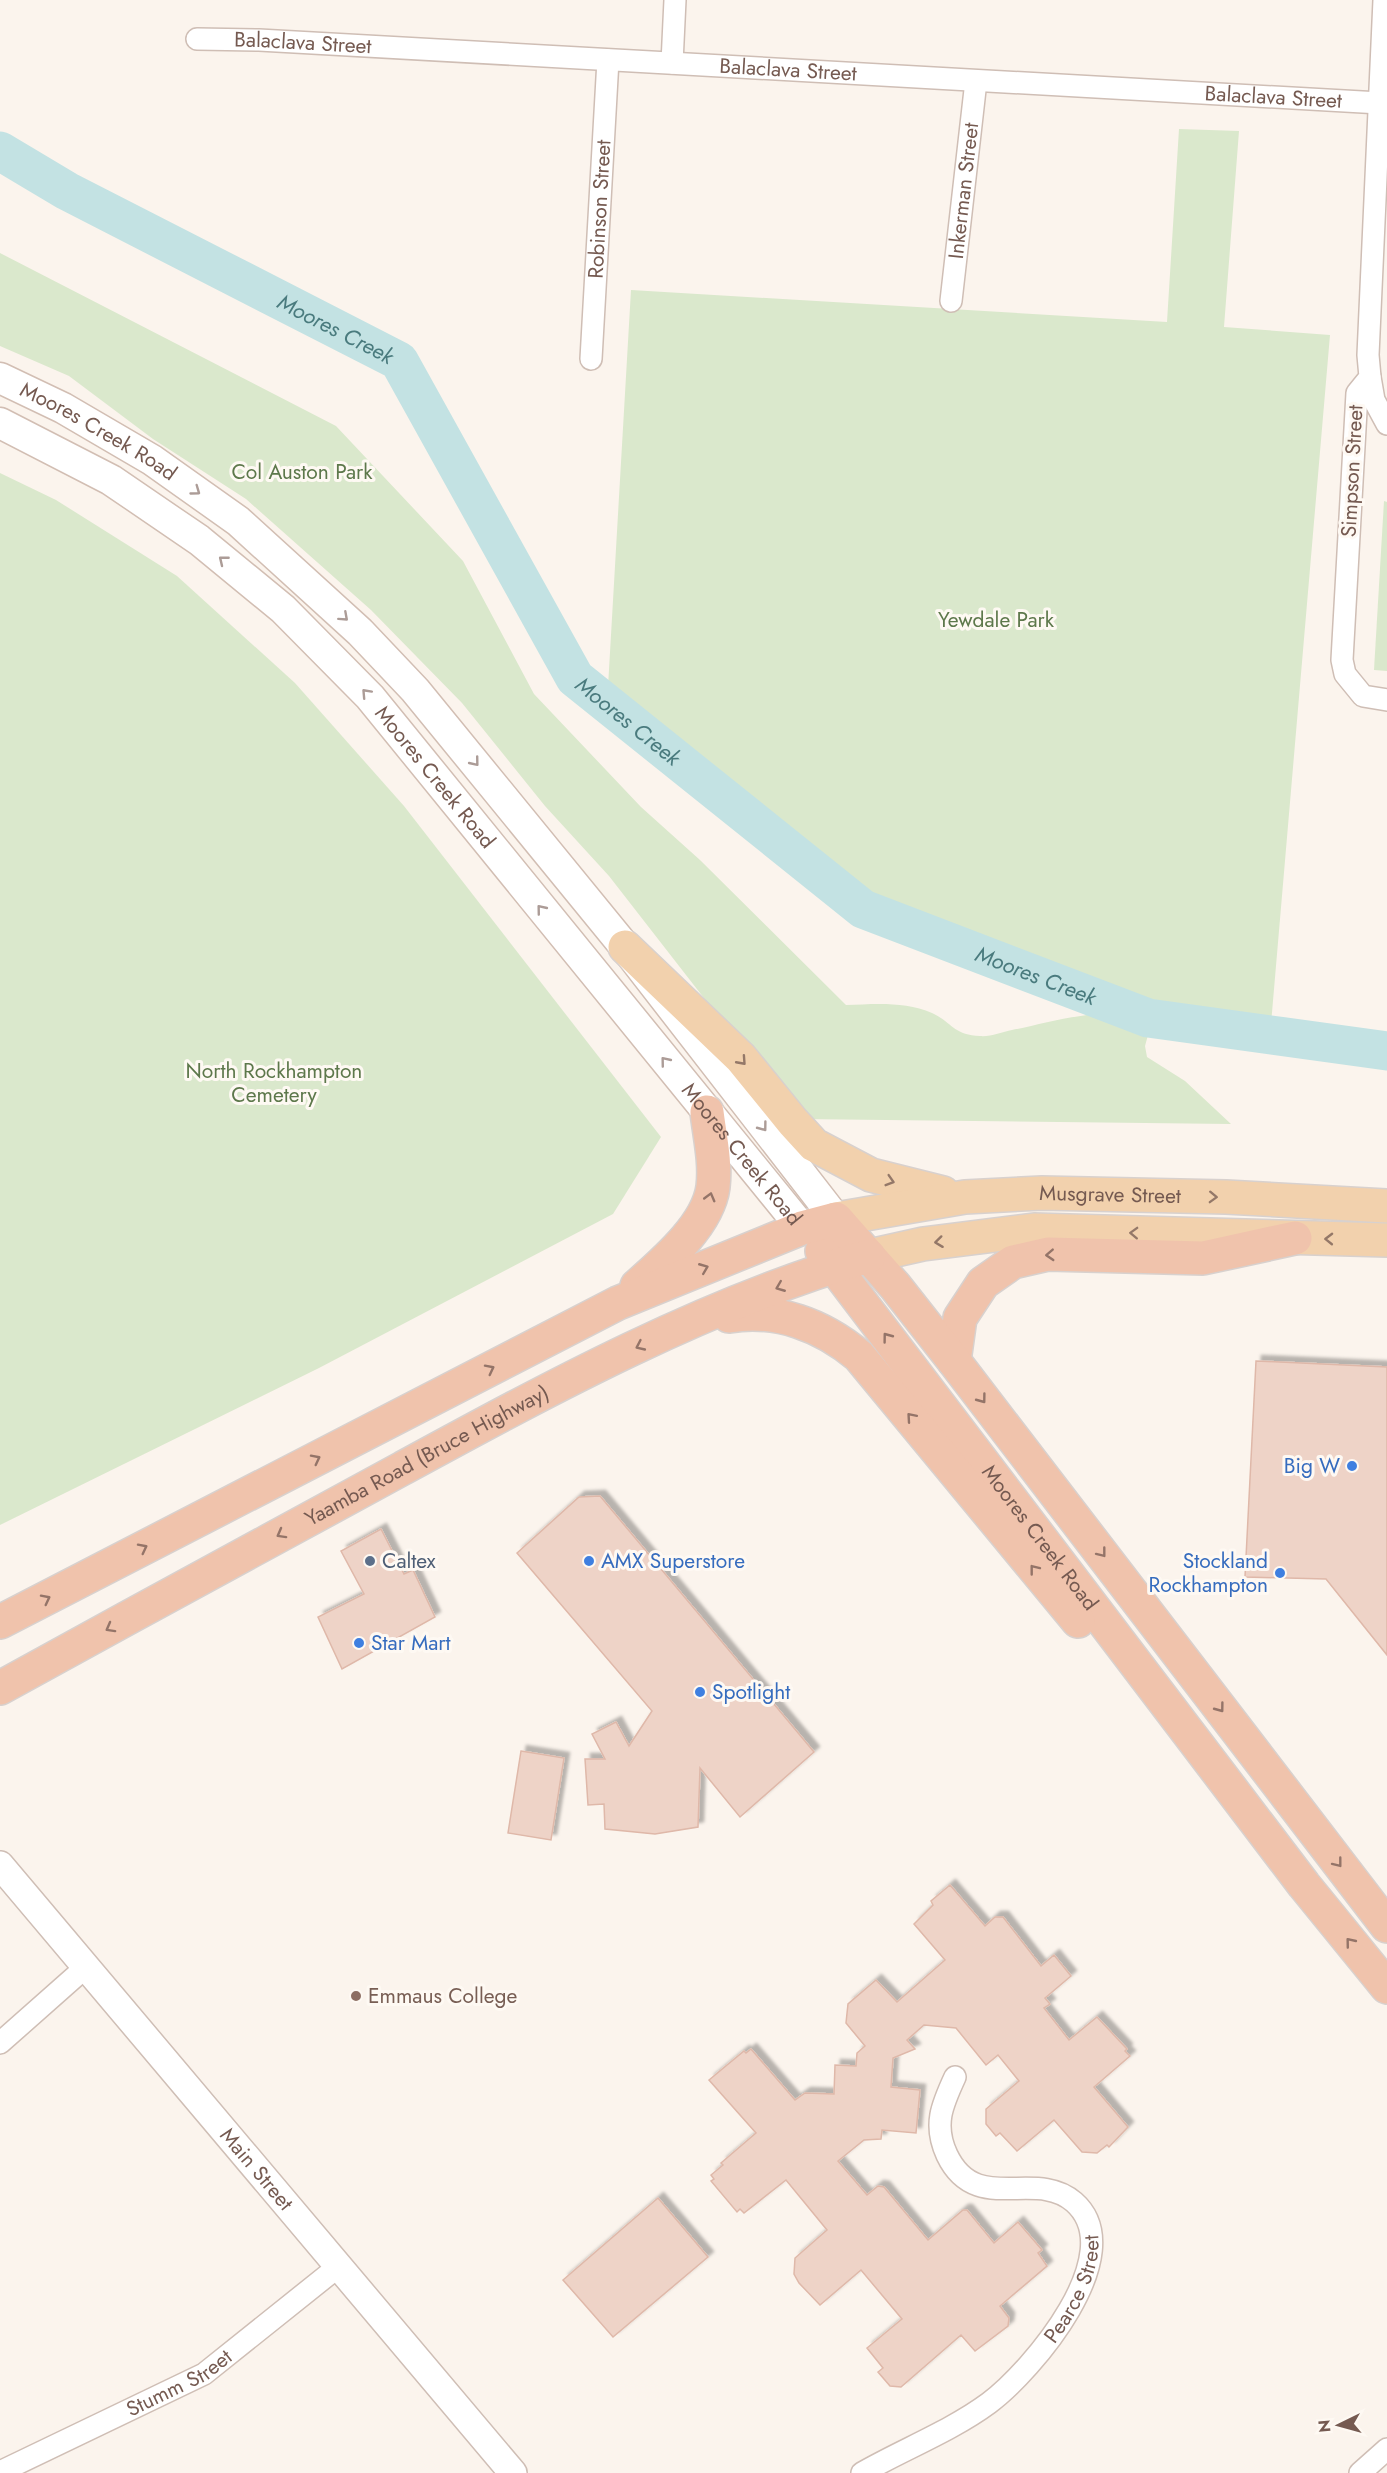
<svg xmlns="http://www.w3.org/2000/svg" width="1387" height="2473" viewBox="0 0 1387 2473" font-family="Jost,sans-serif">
	<defs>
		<filter id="shadow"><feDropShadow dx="5.5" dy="-5.5" stdDeviation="1.5" flood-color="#0004"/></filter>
	</defs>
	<rect width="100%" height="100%" fill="#fbf4ed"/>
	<!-- green -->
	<g fill="#dae8cc">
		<polygon points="1179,129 1239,131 1224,327 1330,335 1270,1036 1148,1018 863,909 607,704 631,290 1167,322"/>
		<path d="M0,253L336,426L463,561L534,694L641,807L700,860L846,1005C874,1004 905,1001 932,1013C952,1022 953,1035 980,1036C990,1037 1002,1032 1012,1030C1054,1022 1110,1002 1151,1024L1145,1046L1147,1057L1185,1081L1231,1124L798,1119L609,876L545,806L462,703L371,610L246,499L153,439L69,376L0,346Z"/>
		<polygon points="0,473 56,500 177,576 295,683 404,806 661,1137 613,1214 319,1368 0,1525"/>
		<polygon points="1384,501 1387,502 1387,671 1374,670"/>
	</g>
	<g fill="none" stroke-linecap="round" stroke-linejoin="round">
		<!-- river -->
		<path stroke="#c3e2e3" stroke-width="39" id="s1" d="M0,151L67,191L399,361L575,678L863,909L1148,1018L1387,1051"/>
	</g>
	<!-- building -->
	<g fill="#eed3c7" stroke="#dfb8a9" stroke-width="1.5" filter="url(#shadow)">
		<polygon points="1256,1361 1387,1367 1387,1655 1326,1579 1245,1577"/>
		<polygon points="600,1496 814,1752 740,1817 700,1768 698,1827 655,1834 605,1829 604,1804 588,1805 585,1759 605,1759 592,1734 616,1722 629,1746 652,1711 517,1553 579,1497"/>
		<polygon points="381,1529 404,1574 413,1570 435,1617 342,1669 318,1617 364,1594 341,1551"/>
		<polygon points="521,1751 564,1758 551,1840 508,1833"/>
		<polygon points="950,1885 985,1926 995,1917 1003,1917 1041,1966 1054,1955 1071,1976 1045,1998 1050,2004 1044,2008 1069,2040 1097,2017 1127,2049 1125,2051 1130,2056 1094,2087 1128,2127 1109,2147 1107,2145 1097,2153 1082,2152 1054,2120 1017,2151 1000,2133 996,2136 986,2124 986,2109 1019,2081 998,2055 986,2065 956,2028 924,2025 907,2040 915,2049 893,2058 891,2087 920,2090 916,2133 882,2130 881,2139 864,2140 838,2161 867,2195 878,2186 884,2187 928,2240 963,2210 967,2210 994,2243 1018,2222 1042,2250 1038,2253 1047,2266 1000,2306 1009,2318 1008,2326 975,2351 961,2335 901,2387 890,2386 878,2372 883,2368 867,2348 902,2319 861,2270 820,2305 799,2283 794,2274 795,2258 827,2230 786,2180 744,2213 740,2209 737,2212 711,2181 714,2179 711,2175 723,2165 721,2163 756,2133 709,2080 744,2051 746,2053 751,2049 795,2100 805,2093 834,2094 835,2065 856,2066 857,2053 865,2046 846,2023 848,2004 876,1980 897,2002 945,1960 914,1924 933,1905 931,1901"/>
		<polygon points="658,2198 708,2257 613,2337 563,2280"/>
	</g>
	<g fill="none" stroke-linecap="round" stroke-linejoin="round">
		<!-- minor casing -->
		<g stroke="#cfbeb5" stroke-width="24">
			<g id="minor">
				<polyline points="1384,0 1368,355 1370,377 1357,393 1342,660 1345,674 1363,696 1387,700"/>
				<path id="s2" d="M197,39L259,40L1380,103"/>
				<polyline points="672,63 675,0"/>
				<path id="s3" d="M951,301L976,81"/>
				<path id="s4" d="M591,359L608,60"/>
				<polyline points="1370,377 1374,400 1387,424"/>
				<polyline points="0,2043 87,1966"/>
				<path id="s5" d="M0,2472L204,2374L339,2266"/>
				<path id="s6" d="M862,2473C904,2449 951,2431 989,2403C1032,2371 1132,2253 1074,2202C1035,2168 976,2216 947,2155C933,2125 942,2105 955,2077"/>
				<polyline points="1360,2473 1387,2449"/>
			</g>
		</g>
		<!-- tertiary casing -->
		<g stroke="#cfbeb5" stroke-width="30">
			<g id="tertiary">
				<path id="s7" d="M0,1865L513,2473"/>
			</g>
		</g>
		<!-- secondary casing -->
		<g stroke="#d2beb3" stroke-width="33">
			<g id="secondary">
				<path id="s8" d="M0,378L63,408L152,460L238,521L360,632L415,690L625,947L836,1219"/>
				<path id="s9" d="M0,423L111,480L199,540L283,609L370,697L802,1228"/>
			</g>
		</g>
		<!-- primary casing -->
		<g stroke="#d8d1ce" stroke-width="36">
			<g id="primary">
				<polyline points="625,947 741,1058 793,1122 814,1145 871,1175 943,1193"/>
				<path id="s10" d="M836,1219L965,1197L1042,1193L1226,1197L1387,1206"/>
				<polyline points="869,1256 923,1244 1034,1230 1387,1240"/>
			</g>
		</g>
		<!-- trunk casing -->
		<g stroke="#d8d1ce" stroke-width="36">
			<g id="trunk">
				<path id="s11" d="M822,1251L1304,1885L1387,1987"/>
				<path d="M637,1286C664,1262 708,1225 713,1187C716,1162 710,1137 707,1112"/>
				<path d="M729,1316C777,1308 822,1325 859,1356L1078,1621"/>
				<polyline points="954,1361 960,1318 983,1283 1013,1262 1048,1254 1203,1258 1295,1238"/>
				<polyline points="0,1622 618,1303 802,1228 836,1219 895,1286 954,1361 1387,1926"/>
				<path id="s12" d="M0,1688C134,1614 269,1541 403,1468C550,1388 708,1302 869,1256"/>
			</g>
		</g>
		<!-- minor -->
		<use href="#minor" stroke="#fff" stroke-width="21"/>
		<!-- tertiary -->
		<use href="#tertiary" stroke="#fff" stroke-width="27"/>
		<!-- secondary -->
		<use href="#secondary" stroke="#fff" stroke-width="30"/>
		<!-- primary -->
		<use href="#primary" stroke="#f2d1ad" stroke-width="33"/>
		<!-- trunk -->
		<use href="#trunk" stroke="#f0c3ac" stroke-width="33"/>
	</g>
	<!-- one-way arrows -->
	<defs><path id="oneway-chevron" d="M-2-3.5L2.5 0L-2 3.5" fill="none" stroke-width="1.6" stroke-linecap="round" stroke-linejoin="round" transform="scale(1.5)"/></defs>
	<g stroke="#ac9c97">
		<use href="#oneway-chevron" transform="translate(196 491) rotate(36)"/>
		<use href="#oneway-chevron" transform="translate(223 560) rotate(-141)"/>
		<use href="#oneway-chevron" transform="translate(344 617) rotate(42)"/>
		<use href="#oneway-chevron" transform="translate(366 693) rotate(-133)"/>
		<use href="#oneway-chevron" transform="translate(475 762) rotate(51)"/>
		<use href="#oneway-chevron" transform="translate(541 909) rotate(-129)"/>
		<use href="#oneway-chevron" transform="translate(665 1061) rotate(-129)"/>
		<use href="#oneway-chevron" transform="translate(763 1127) rotate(53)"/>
	</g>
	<g stroke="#947868">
		<use href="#oneway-chevron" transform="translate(742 1061) rotate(48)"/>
		<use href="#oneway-chevron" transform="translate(890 1181) rotate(17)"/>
		<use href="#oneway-chevron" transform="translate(1213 1197) rotate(2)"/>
		<use href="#oneway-chevron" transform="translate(1134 1233) rotate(-178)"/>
		<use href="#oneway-chevron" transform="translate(1329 1239) rotate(-179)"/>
		<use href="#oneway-chevron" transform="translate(939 1242) rotate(173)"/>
	</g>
	<g stroke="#947468">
		<use href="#oneway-chevron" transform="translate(710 1197) rotate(-75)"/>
		<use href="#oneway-chevron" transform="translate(1050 1255) rotate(177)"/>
		<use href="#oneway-chevron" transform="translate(704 1268) rotate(-22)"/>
		<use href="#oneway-chevron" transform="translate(780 1287) rotate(158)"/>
		<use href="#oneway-chevron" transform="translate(887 1337) rotate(-127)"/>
		<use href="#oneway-chevron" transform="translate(640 1346) rotate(155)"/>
		<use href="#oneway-chevron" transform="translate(490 1369) rotate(-27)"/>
		<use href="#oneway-chevron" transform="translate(982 1399) rotate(53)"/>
		<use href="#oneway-chevron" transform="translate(911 1417) rotate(-131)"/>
		<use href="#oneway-chevron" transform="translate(316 1459) rotate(-27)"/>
		<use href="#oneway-chevron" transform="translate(281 1534) rotate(151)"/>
		<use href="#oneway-chevron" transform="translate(143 1548) rotate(-27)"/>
		<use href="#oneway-chevron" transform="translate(1102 1553) rotate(52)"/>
		<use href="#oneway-chevron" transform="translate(1034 1569) rotate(-128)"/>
		<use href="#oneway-chevron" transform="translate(46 1599) rotate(-27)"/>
		<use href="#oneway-chevron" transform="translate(110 1628) rotate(151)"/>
		<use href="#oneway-chevron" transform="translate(1220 1708) rotate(53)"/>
		<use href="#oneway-chevron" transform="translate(1338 1863) rotate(52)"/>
		<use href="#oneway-chevron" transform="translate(1350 1942) rotate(-129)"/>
	</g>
	<!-- markers -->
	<g fill="#3f7fe0" stroke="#fef9f3" stroke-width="2">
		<circle cx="1352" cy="1466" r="6"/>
		<circle cx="589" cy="1561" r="6"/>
		<circle cx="1280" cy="1573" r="6"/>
		<circle cx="359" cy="1643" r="6"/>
		<circle cx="700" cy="1692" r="6"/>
	</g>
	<circle fill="#5c6f8a" stroke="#fef9f3" stroke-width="2" cx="370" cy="1561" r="6"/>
	<circle fill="#8d6e63" stroke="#fef9f3" stroke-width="2" cx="356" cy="1996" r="6"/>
	<g text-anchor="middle" stroke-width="6" stroke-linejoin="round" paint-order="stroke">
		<!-- street labels -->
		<g font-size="21" fill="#755a51" stroke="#fef9f3">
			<text dy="7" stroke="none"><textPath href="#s2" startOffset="106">Balaclava Street</textPath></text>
			<text dy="7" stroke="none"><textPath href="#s2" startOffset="592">Balaclava Street</textPath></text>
			<text dy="7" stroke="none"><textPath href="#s2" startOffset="1078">Balaclava Street</textPath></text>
			<text dy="7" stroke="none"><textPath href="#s3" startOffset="111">Inkerman Street</textPath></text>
			<text dy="7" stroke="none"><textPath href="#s4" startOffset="150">Robinson Street</textPath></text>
			<text dy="7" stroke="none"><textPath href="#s8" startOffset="112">Moores Creek Road</textPath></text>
			<text transform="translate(1352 471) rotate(-87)" y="7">Simpson Street</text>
			<text dy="7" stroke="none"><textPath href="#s9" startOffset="567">Moores Creek Road</textPath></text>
			<text dy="7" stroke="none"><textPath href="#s9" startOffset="1053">Moores Creek Road</textPath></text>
			<text dy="7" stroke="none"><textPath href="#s10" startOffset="276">Musgrave Street</textPath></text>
			<text dy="7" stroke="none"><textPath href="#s12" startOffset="486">Yaamba Road (Bruce Highway)</textPath></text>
			<text dy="7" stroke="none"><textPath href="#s11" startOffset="360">Moores Creek Road</textPath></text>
			<text dy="7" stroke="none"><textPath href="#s7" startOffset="398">Main Street</textPath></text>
			<text dy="7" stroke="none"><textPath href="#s6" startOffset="290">Pearce Street</textPath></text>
			<text dy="7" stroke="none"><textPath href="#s5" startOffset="200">Stumm Street</textPath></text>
		</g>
		<!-- park labels -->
		<g font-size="21" fill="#5d784b" stroke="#fef9f3">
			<text x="302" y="479">Col Auston Park</text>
			<text x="996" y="627">Yewdale Park</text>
			<text x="274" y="1078">North Rockhampton<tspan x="274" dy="24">Cemetery</tspan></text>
		</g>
		<!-- shop labels -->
		<g font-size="21" fill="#366cbe" stroke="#fef9f3" text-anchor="start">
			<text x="1340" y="1473" text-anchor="end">Big W</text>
			<text x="601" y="1568">AMX Superstore</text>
			<text x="1268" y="1568" text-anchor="end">Stockland<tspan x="1268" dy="24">Rockhampton</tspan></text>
			<text x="371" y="1650">Star Mart</text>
			<text x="712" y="1699">Spotlight</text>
		</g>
		<!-- service labels -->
		<g font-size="21" fill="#4e5e75" stroke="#fef9f3" text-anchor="start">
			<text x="382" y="1568">Caltex</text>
		</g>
		<!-- education labels -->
		<g font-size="21" fill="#785e54" stroke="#fef9f3" text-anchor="start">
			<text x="368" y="2003">Emmaus College</text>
		</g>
		<!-- water labels -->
		<g font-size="22" font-style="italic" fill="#4a7b7e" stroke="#fef9f3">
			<text dy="8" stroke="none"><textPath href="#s1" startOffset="380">Moores Creek</textPath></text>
			<text dy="8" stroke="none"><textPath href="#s1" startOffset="882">Moores Creek</textPath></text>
			<text dy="8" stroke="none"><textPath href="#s1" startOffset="1368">Moores Creek</textPath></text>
		</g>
	</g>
	<!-- north arrow -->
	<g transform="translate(1339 2425) rotate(265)" stroke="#fef9f3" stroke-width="4.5" paint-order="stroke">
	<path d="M0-4.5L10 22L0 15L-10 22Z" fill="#755a51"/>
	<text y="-9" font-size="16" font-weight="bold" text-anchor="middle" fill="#755a51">N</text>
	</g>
</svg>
